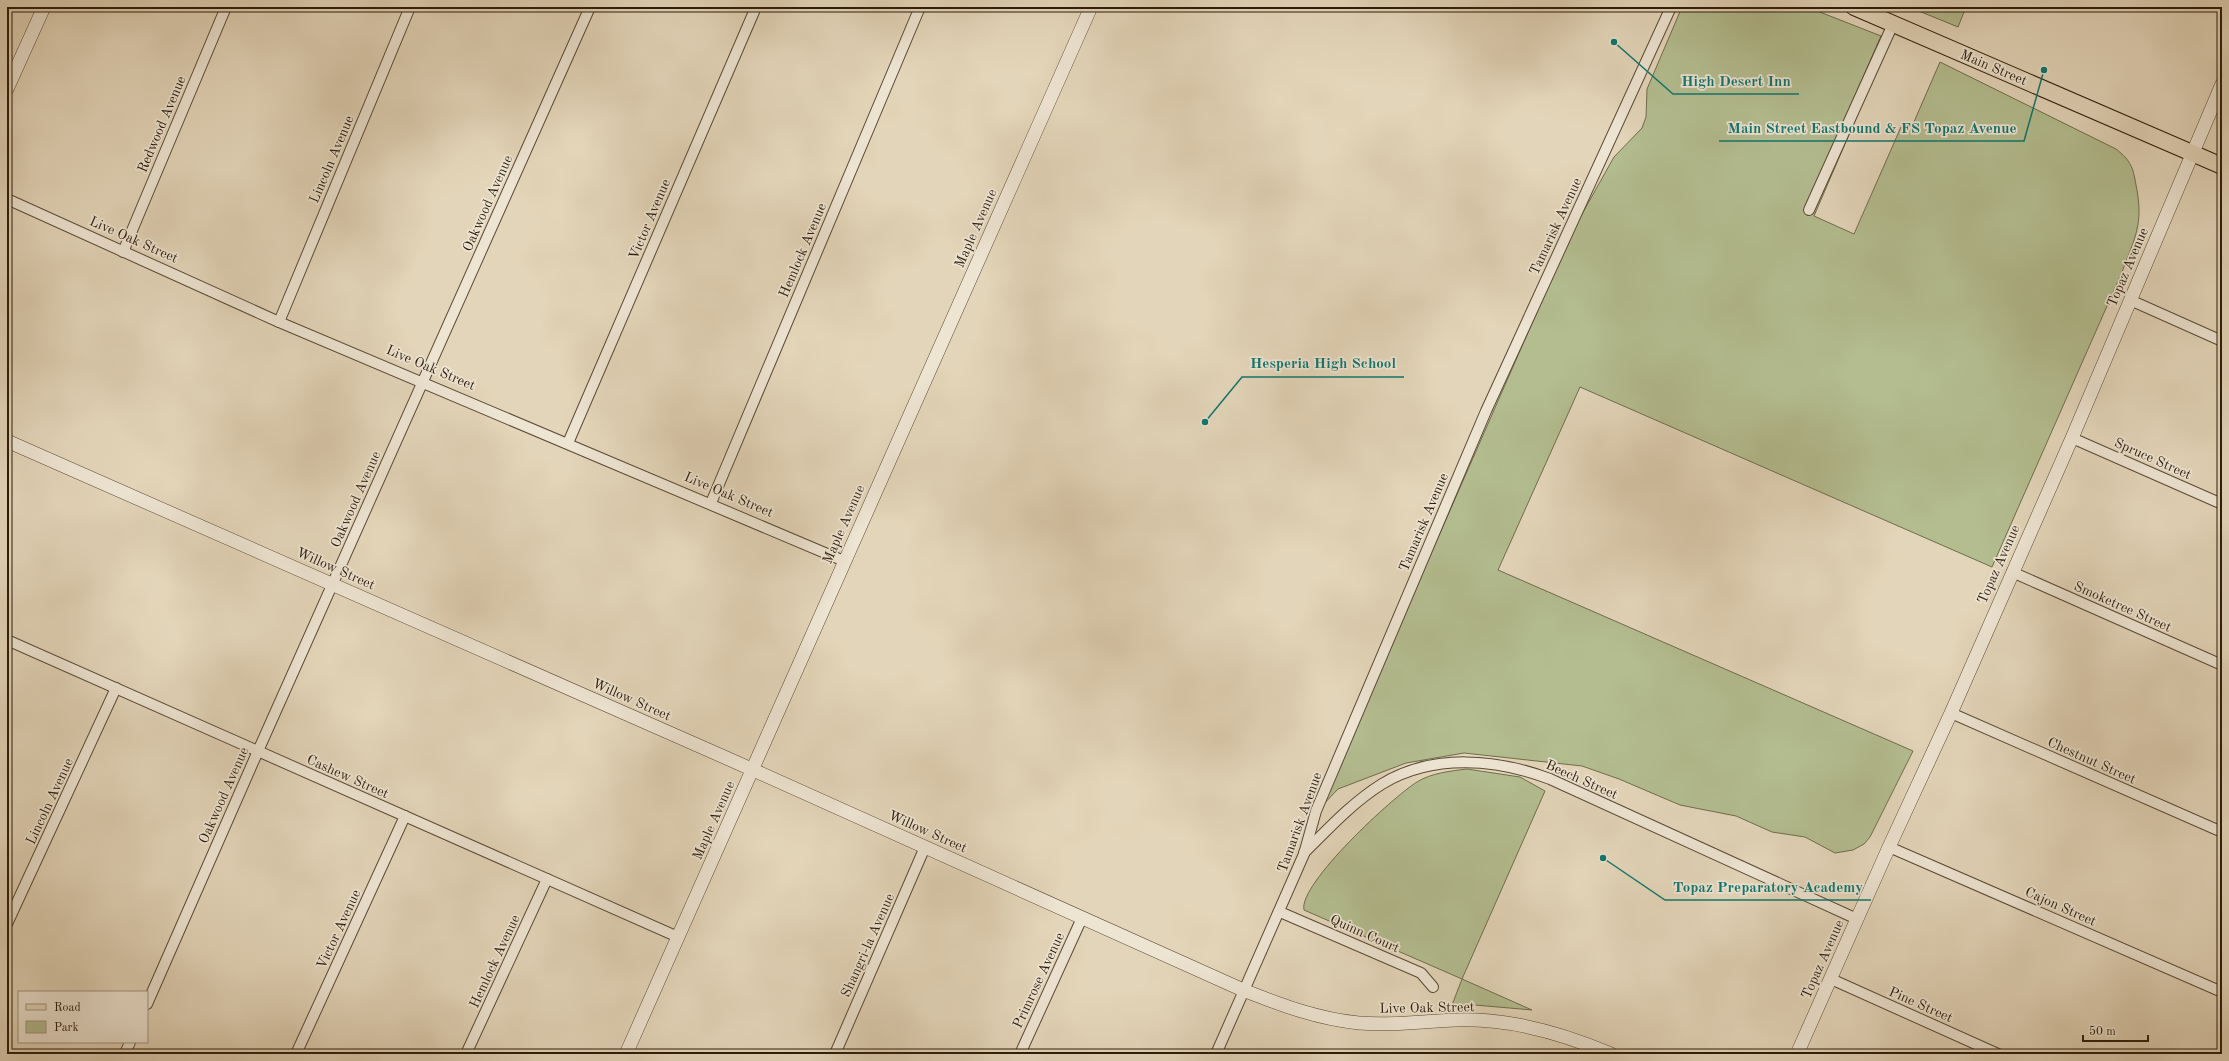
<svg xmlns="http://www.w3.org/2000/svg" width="2229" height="1061" viewBox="0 0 2229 1061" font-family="'Old Standard TT',serif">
	<rect width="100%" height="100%" fill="#e3d5b9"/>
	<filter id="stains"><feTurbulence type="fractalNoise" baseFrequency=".005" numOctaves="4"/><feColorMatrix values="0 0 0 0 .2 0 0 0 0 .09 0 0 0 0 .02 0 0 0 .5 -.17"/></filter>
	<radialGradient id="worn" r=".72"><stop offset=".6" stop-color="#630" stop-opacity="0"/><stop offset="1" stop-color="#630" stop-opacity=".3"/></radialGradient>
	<!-- green -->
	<g fill="#b3bd90" stroke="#706c4d">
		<path d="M1682,7H1807L1881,36L1851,105L1860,109L1814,216L1854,234L1901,127L1910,131L1940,62L2116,149C2131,161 2133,167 2136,185C2144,224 2135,237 2122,272L1992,567L1580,387L1498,570L1913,751L1870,837L1864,844L1853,850L1835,853L1805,837L1772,832L1736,816L1680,805L1619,779L1582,766L1464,753L1406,763L1338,789L1319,809L1573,230L1614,157L1642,128L1646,117L1647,89Z"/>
		<polygon points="1909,7 1966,7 1958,27"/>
		<path d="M1467,769L1520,777L1545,791L1462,979L1532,1010L1475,1005H1452L1462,979L1304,910C1298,884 1394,796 1417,782C1431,773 1451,771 1467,769Z"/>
	</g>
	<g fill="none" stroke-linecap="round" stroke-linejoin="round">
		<!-- minor casing -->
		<g stroke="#5a4a36" stroke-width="12">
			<g id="minor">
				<polyline points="7,199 279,322 844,561"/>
				<polyline points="1809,210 1893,24"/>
				<polyline points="123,252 226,7"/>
				<polyline points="2130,300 2222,341"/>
				<polyline points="279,322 410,7"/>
				<polyline points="2072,438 2222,504"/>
				<polyline points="568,443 756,7"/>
				<polyline points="711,503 920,7"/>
				<polyline points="2012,572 2222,665"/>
				<polyline points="7,640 678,937"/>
				<polyline points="1951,713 2222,832"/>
				<polyline points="1889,847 2222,992"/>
				<path d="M1304,853C1328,829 1353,802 1382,784C1433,753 1497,759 1550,779L1857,919"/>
				<polyline points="1280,912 1421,973 1433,987"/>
				<polyline points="7,924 116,688"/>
				<polyline points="1831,979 1998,1054"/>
				<polyline points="147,1004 258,751 590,7"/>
				<polyline points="125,1054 130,1042"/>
				<polyline points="296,1054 405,816"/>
				<polyline points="466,1054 547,879"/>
				<polyline points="835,1054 925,847"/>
				<polyline points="1020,1054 1082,918"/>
				<polyline points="1216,1054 1304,854 1316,811 1486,411 1671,7"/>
			</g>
		</g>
		<!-- tertiary casing -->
		<g stroke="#5a4a36" stroke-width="14">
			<g id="tertiary">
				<polyline points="7,89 44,7"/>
				<path d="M7,441L740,764L1243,990C1281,1005 1318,1019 1359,1023C1392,1026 1423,1021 1456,1020C1509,1018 1562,1033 1611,1054"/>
				<polyline points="626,1054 1091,7"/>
				<polyline points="1797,1054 1889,847 1951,713 2072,438 2222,84"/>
			</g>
		</g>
		<!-- primary casing -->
		<g stroke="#2c1c0a" stroke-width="18">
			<polyline id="primary" points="1854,7 2222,166"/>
		</g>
		<!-- minor -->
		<use href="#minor" stroke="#ede4d2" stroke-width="10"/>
		<!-- tertiary -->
		<use href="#tertiary" stroke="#ede4d2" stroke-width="13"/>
		<!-- primary -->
		<use href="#primary" stroke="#e3d5b9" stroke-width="16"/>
	</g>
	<g text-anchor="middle" stroke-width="3.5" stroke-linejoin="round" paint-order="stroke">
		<!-- street labels -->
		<g font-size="14" fill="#2c1c0a" stroke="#ede4d2">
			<text transform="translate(1994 67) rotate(23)" y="5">Main Street</text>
			<text transform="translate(161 124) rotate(-67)" y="5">Redwood Avenue</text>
			<text transform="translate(331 159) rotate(-67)" y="5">Lincoln Avenue</text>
			<text transform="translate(487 203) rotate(-66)" y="5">Oakwood Avenue</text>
			<text transform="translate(649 219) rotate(-67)" y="5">Victor Avenue</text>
			<text transform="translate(1555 226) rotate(-65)" y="5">Tamarisk Avenue</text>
			<text transform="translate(975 228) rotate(-66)" y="5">Maple Avenue</text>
			<text transform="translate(134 239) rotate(24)" y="5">Live Oak Street</text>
			<text transform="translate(802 250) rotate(-67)" y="5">Hemlock Avenue</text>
			<text transform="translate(2127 267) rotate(-67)" y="5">Topaz Avenue</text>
			<text transform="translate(431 367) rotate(23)" y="5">Live Oak Street</text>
			<text transform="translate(2153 458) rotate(24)" y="5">Spruce Street</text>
			<text transform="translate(729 494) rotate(23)" y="5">Live Oak Street</text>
			<text transform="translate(355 499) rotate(-66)" y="5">Oakwood Avenue</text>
			<text transform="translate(1423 522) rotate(-67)" y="5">Tamarisk Avenue</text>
			<text transform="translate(843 524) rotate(-66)" y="5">Maple Avenue</text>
			<text transform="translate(1998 564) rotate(-66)" y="5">Topaz Avenue</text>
			<text transform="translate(336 568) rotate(24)" y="5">Willow Street</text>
			<text transform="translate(2123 606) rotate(24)" y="5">Smoketree Street</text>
			<text transform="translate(632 699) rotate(24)" y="5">Willow Street</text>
			<text transform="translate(2092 760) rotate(24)" y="5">Chestnut Street</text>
			<text transform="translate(348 776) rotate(24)" y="5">Cashew Street</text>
			<text transform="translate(1582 779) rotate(24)" y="5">Beech Street</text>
			<text transform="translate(223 795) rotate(-66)" y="5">Oakwood Avenue</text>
			<text transform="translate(49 801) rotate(-65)" y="5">Lincoln Avenue</text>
			<text transform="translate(713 820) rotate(-66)" y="5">Maple Avenue</text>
			<text transform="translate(1299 822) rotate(-70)" y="5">Tamarisk Avenue</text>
			<text transform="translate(928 831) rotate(24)" y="5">Willow Street</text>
			<text transform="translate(2061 906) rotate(24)" y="5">Cajon Street</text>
			<text transform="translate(338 929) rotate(-65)" y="5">Victor Avenue</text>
			<text transform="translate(1365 933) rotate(24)" y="5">Quinn Court</text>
			<text transform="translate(867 945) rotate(-66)" y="5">Shangri-la Avenue</text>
			<text transform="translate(1822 959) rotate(-66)" y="5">Topaz Avenue</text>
			<text transform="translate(494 961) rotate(-65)" y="5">Hemlock Avenue</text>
			<text transform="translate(1038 980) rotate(-65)" y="5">Primrose Avenue</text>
			<text transform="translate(1921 1004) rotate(24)" y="5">Pine Street</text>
			<text transform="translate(1427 1007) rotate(-1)" y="5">Live Oak Street</text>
		</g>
	</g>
	<!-- callouts -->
	<path fill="none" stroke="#0f766e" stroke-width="1.5" d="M1614 42L1673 94H1799M2044 70L2024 141H1719M1205 422L1242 377H1404M1603 858L1665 900H1871"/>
	<g fill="#0f766e" stroke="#ede4d2" stroke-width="1.5">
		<circle cx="1614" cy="42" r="4"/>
		<circle cx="2044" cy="70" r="4"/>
		<circle cx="1205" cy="422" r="4"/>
		<circle cx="1603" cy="858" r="4"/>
	</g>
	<g font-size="15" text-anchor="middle" font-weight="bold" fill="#0f766e" stroke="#ede4d2" stroke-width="3.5" stroke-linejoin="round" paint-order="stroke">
		<text x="1736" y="86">High Desert Inn</text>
		<text x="1872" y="133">Main Street Eastbound &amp; FS Topaz Avenue</text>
		<text x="1323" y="368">Hesperia High School</text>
		<text x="1768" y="892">Topaz Preparatory Academy</text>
	</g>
	<!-- margin -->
	<rect width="2229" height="1061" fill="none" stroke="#e3d5b9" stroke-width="24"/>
	<rect x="8" y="8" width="2213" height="1045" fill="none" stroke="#2c1c0a" stroke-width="2"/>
	<rect x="12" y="12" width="2205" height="1037" fill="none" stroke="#2c1c0a"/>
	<!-- legend -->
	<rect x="18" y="991" width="130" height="52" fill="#ede4d2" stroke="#a09482"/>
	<rect x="26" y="1004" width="20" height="6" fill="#e3d5b9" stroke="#a09482"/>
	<text x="54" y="1011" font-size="12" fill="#2c1c0a">Road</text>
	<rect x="26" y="1021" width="20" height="12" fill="#b3bd90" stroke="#a09482"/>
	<text x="54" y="1031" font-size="12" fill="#2c1c0a">Park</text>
	<!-- scale -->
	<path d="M2083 1035v6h65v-6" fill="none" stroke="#2c1c0a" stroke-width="2"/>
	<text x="2089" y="1035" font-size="12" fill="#2c1c0a" stroke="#ede4d2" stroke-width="3" paint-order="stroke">50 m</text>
	<rect width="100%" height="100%" filter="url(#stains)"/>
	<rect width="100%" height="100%" fill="url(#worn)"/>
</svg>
